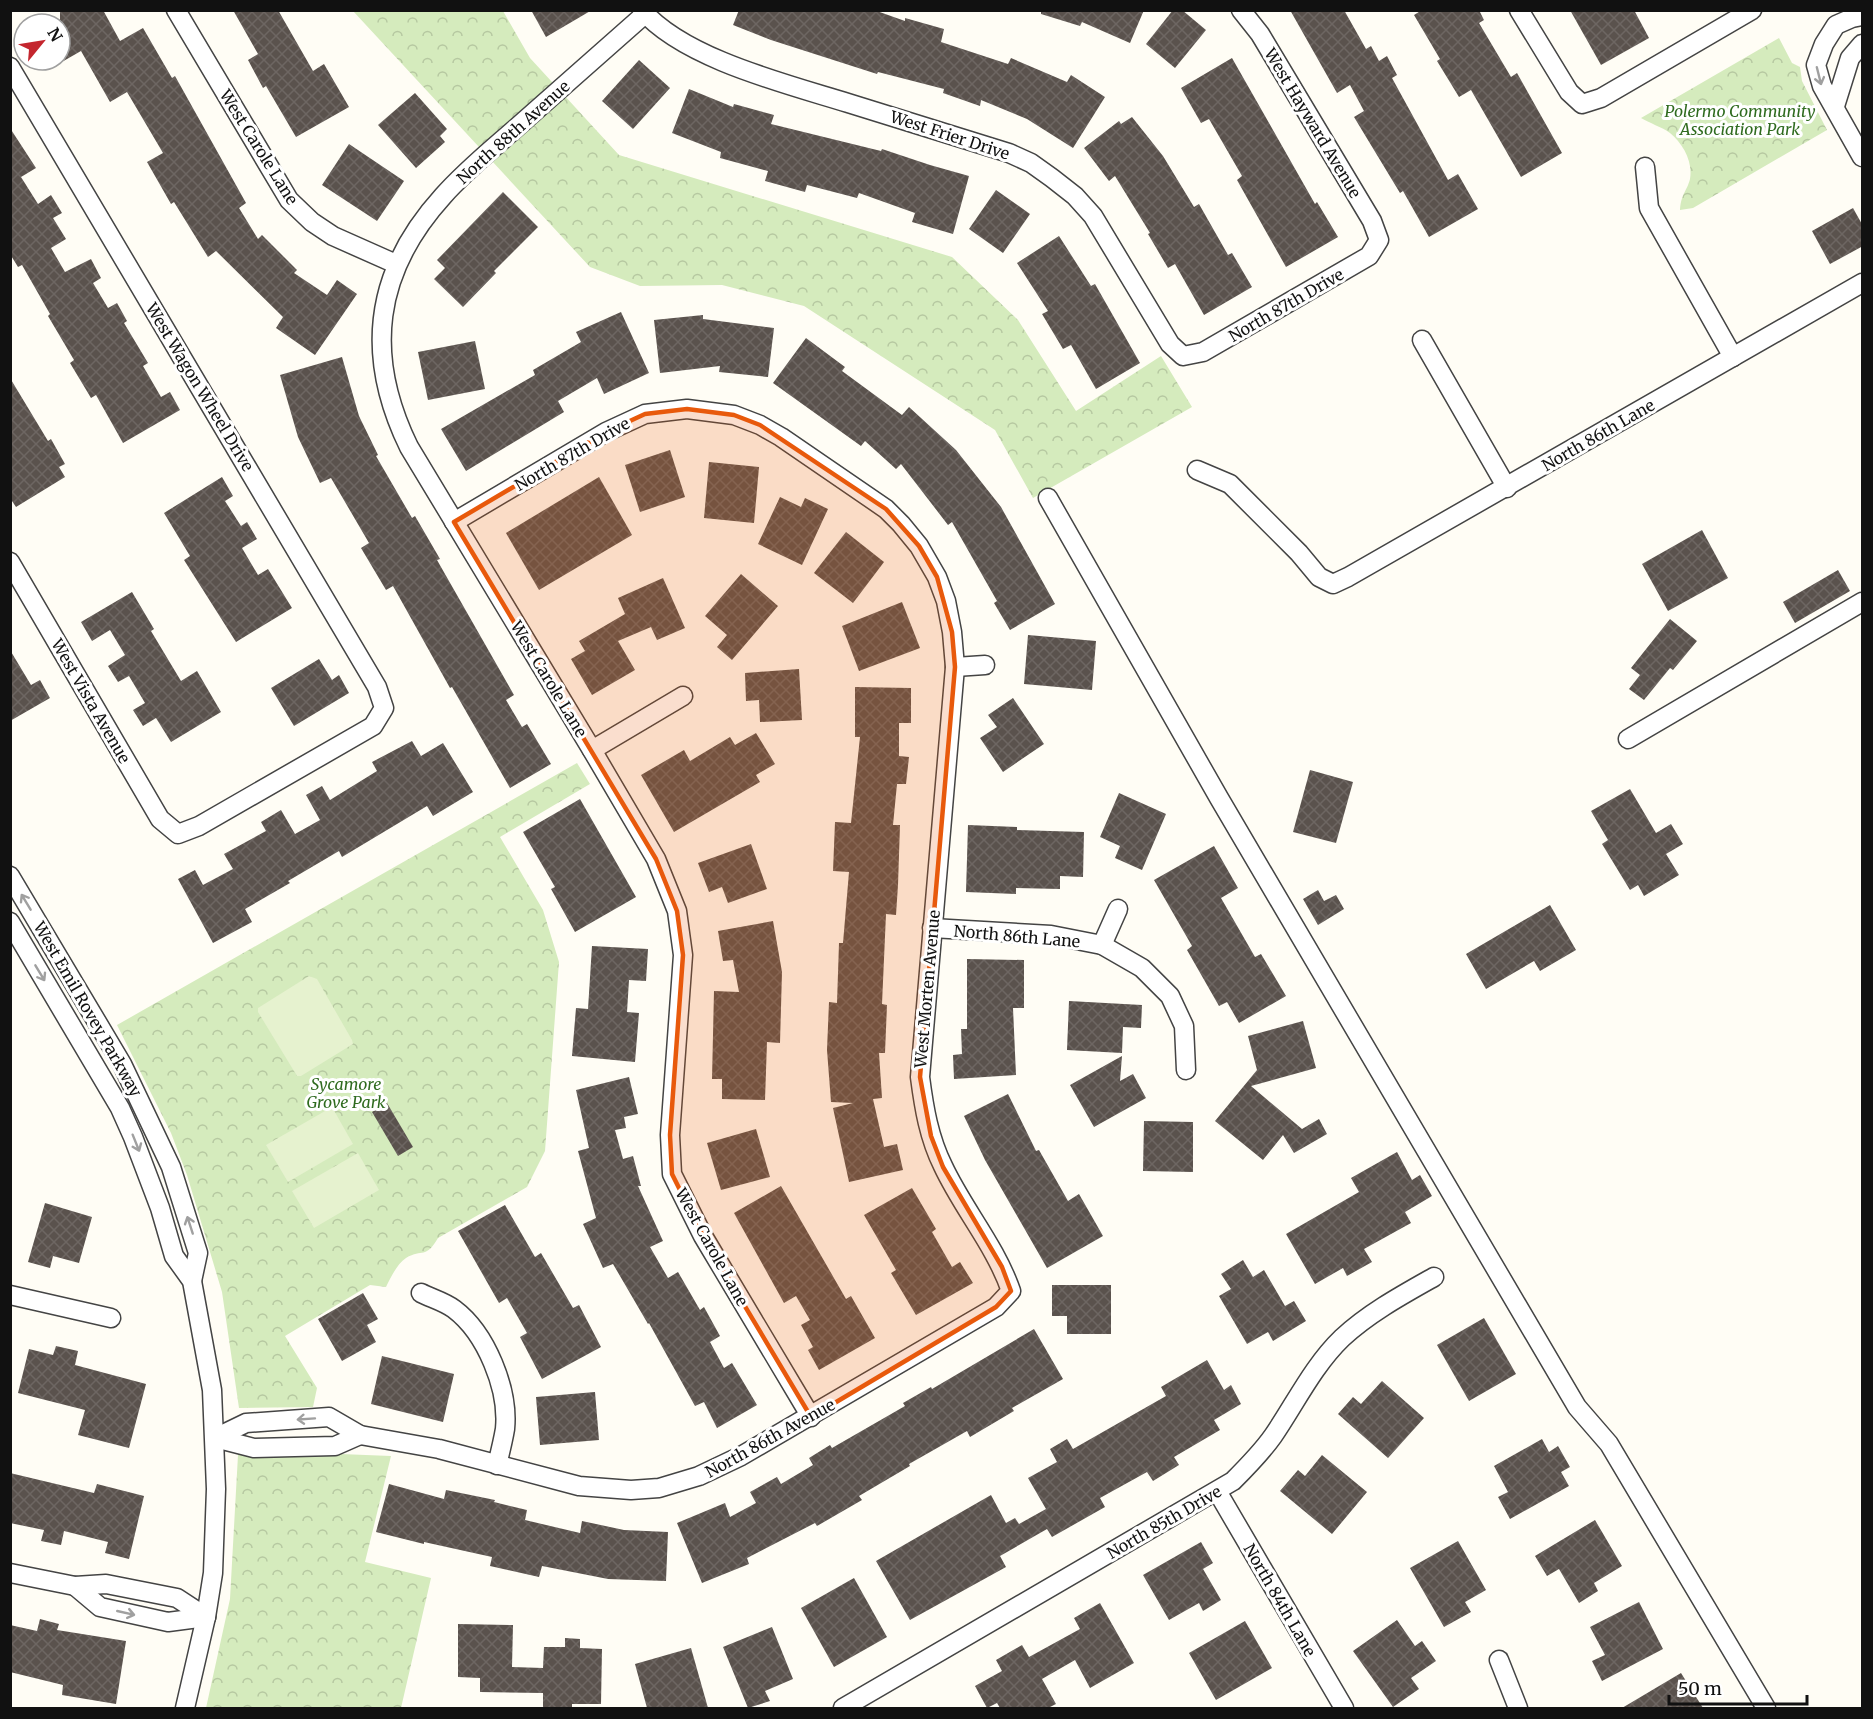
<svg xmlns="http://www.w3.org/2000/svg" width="1873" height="1719" viewBox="0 0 1873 1719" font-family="Merriweather,serif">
	<defs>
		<pattern id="park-crowns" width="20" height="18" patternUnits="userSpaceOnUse" patternTransform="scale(1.5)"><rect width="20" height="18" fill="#d5ebbd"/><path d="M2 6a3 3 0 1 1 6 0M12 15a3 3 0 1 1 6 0" fill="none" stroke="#b6c8a1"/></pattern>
		<pattern id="building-cross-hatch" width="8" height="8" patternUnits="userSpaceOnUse" patternTransform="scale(1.5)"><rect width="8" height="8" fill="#5a524d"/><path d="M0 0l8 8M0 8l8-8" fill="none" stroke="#6d6662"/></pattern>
	</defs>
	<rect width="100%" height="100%" fill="#fffdf5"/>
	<!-- park -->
	<g fill="url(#park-crowns)">
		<polygon points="353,11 503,11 530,58 619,155 952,257 1018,320 1076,411 1161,356 1192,407 1033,498 995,430 804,306 722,285 640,286 590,267"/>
		<path d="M1779,38L1792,63L1800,67L1802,81L1827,130L1693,208L1680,210C1681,194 1687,191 1690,179C1693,161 1683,144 1670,133C1662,127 1649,123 1641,118Z"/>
		<path d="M577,763L590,784L500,837L543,910L559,962L545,1151L527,1187L438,1238C425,1260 423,1248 406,1258C397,1264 391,1277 386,1287L370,1285L285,1336L317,1388L313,1407L239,1408L222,1292L187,1175L171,1133L117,1025Z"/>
		<polygon points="315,1453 391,1456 365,1562 431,1578 401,1708 206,1708 230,1599 238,1455"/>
	</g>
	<!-- pitch -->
	<g fill="#e6f2cf">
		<polygon points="309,976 317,979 352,1040 353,1044 301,1076 297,1076 258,1012 258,1008"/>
		<polygon points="332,1107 353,1144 288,1182 266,1145"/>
		<polygon points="358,1153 379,1190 314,1228 292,1191"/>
	</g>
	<!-- building -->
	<g fill="url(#building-cross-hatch)">
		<polygon points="60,10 103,10 120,41 143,28 172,78 175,76 246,203 239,208 258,239 262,235 297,270 294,273 327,295 337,280 357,294 315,355 276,328 283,317 216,251 208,257 174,202 171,204 147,162 163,153 127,92 110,102 81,51 60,63"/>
		<polygon points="233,10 278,10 313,71 324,64 349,107 296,137 266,86 263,88 248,60 258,54"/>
		<polygon points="531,10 592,10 546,37"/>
		<polygon points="739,10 874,10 905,21 905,18 944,29 941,42 1008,64 1011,58 1067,82 1071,75 1105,97 1073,148 1027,119 981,100 980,106 943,93 944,89 878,72 877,74 771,40 733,25"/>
		<polygon points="1041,10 1144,10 1130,43 1082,22 1080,26 1041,14"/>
		<polygon points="1173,10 1182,10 1206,30 1175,68 1146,44"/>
		<polygon points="1290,10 1344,10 1366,49 1371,46 1379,61 1387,56 1397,75 1392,78 1448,180 1458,174 1478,209 1429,237 1403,191 1400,193 1354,117 1364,111 1350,85 1337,93"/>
		<polygon points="1422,10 1479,10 1484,20 1479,23 1511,77 1517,73 1562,153 1521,177 1471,90 1459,97 1437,61 1440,59 1414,15"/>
		<polygon points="1570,10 1634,10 1649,38 1601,65"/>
		<polygon points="1232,58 1315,204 1317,202 1338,237 1286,267 1237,180 1242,176 1209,119 1201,123 1181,88"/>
		<polygon points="639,60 670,88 633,129 602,101"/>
		<polygon points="689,89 733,107 734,104 774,115 771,124 881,151 882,149 930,165 969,176 953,234 912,222 915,213 859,193 857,198 807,185 805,192 765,181 768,171 720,158 721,152 672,133"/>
		<polygon points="415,93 447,129 440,136 445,142 416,168 378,125"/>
		<polygon points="1132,117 1163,156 1194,207 1199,204 1228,255 1232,253 1252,287 1204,315 1175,264 1168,268 1148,234 1150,233 1115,176 1109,181 1084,148 1119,121 1121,124"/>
		<polygon points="10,128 36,168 21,177 38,204 51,195 62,213 53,218 66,239 51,248 65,272 91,259 101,278 93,283 108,308 117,303 127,321 124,323 148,363 143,366 161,397 170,392 180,410 123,443 96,395 91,398 70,363 74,360 48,316 50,314 22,265 18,267 10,254"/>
		<polygon points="349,144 404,181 377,221 322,185"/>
		<polygon points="996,190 1030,214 1003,253 969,229"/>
		<polygon points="503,192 538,227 494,271 496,273 463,307 434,279 445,268 437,260"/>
		<polygon points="1853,208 1863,226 1863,246 1830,264 1812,231"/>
		<polygon points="1059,236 1091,286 1095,284 1140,363 1096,389 1071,345 1063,349 1042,314 1048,311 1017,263"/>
		<polygon points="621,312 649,373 604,394 597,378 558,401 564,412 466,471 441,429 535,375 533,370 581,342 576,332"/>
		<polygon points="703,315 703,319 774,328 768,377 719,372 720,366 660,373 654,320"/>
		<polygon points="806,338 845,367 842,371 902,415 909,407 956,450 1001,507 1055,604 1010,630 994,603 997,601 952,522 948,525 901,464 896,469 865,441 861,446 773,383"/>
		<polygon points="475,341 485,389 428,400 418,352"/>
		<polygon points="342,357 359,416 378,455 376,456 412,518 415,516 440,559 437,560 514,695 506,700 522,727 527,724 551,764 510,788 452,687 450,688 393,586 386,590 361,548 369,543 331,478 320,483 298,437 280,375"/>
		<polygon points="10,378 48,441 51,439 65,464 59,467 65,477 16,507 10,498"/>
		<polygon points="670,450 685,497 640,512 625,465"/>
		<polygon points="709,462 759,467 754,523 704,518"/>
		<polygon points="222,477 233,496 225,501 241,526 247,522 257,539 242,548 258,575 268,569 292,608 236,642 184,560 190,556 164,513"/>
		<polygon points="599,477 632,535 539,590 506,533"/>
		<polygon points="780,497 801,507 805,498 828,509 802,565 758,544"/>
		<polygon points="1702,530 1728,578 1668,611 1642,564"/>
		<polygon points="846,532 884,562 853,603 814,573"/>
		<polygon points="1838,570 1850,591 1795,623 1783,602"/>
		<polygon points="741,574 778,606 732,660 717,647 727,635 705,616"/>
		<polygon points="663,578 685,628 657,640 651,627 618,641 635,670 592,695 571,659 585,651 579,641 625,614 618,598"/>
		<polygon points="132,592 154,629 151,631 181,681 197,671 221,712 171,742 156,718 143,726 133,710 145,703 129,676 118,682 108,666 125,655 110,630 92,641 81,622"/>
		<polygon points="902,602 920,648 859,671 842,626"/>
		<polygon points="1670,619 1697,641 1673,670 1670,668 1644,700 1629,689 1640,675 1631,668"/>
		<polygon points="1028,635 1096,641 1092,690 1024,684"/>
		<polygon points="10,650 31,685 40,680 50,698 10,721"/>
		<polygon points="319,659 332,680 339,675 349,693 294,726 271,688"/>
		<polygon points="799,669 802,720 760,722 759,700 746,701 745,673"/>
		<polygon points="855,687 911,688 911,723 899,723 899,756 909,757 906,784 897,784 893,825 900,825 898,885 896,915 886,914 882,1004 887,1005 885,1053 879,1053 882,1098 873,1099 884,1147 897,1144 903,1170 849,1182 833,1108 853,1103 831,1102 827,1050 829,1002 837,1003 839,943 843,943 849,872 833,871 835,822 851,823 860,737 855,737"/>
		<polygon points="1013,698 1044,744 1003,772 980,738 997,727 988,715"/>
		<polygon points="756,733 775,764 756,775 760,782 674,832 641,775 684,750 690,761 730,737 735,745"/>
		<polygon points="412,741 421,756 443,743 473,792 433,816 427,806 342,857 339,851 288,881 290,883 245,909 252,922 213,943 178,879 195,870 203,885 233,869 224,854 266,831 261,822 281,810 295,834 320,820 306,795 322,786 330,800 377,771 372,762"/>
		<polygon points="1310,770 1353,782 1336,843 1293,832"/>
		<polygon points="1630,789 1656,833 1671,824 1683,844 1666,854 1679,875 1644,896 1638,885 1630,890 1602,844 1608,840 1591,811"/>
		<polygon points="1119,793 1166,814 1142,870 1115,858 1120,846 1100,837"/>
		<polygon points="580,799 636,897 575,932 551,889 555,887 523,832"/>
		<polygon points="968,825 1017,827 1017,830 1084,832 1083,877 1060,876 1060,889 1016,888 1016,894 966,892"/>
		<polygon points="751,844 767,889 728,903 722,887 709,892 698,863"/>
		<polygon points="1214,846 1238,888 1221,898 1255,957 1261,954 1286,996 1239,1023 1227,1002 1219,1006 1187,950 1192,946 1154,880"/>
		<polygon points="1318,890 1324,901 1336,895 1344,909 1318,925 1303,899"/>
		<polygon points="1550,905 1576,950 1540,971 1534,961 1486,989 1466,954"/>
		<polygon points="773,921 782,972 780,1043 767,1042 765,1100 722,1099 722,1079 712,1079 714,991 739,992 733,960 723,961 718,931"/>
		<polygon points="592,946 648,949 646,981 629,980 627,1012 639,1013 635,1062 572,1056 576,1008 588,1009"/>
		<polygon points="967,959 1024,960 1024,1008 1013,1008 1016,1075 954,1079 953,1055 962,1054 961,1029 967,1029"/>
		<polygon points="1069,1001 1142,1005 1141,1028 1123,1027 1122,1053 1067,1050"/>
		<polygon points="1303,1021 1316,1068 1251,1086 1302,1129 1319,1119 1327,1134 1294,1153 1283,1135 1263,1160 1215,1121 1257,1070 1248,1036"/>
		<polygon points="1122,1056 1120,1081 1133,1074 1146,1098 1094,1127 1070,1085"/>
		<polygon points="629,1077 638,1114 624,1117 626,1128 615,1130 623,1159 633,1156 641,1186 638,1186 663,1241 650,1247 668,1278 678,1272 700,1310 704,1307 720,1336 710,1342 724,1368 732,1363 757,1405 717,1428 704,1402 695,1406 649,1323 648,1324 613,1264 603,1268 583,1224 596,1218 578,1151 589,1148 576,1090"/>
		<polygon points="1008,1094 1036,1151 1039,1150 1068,1201 1079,1194 1103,1236 1047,1268 985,1160 964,1116"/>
		<polygon points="387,1103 413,1147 398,1156 372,1112"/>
		<polygon points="1144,1121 1193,1122 1193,1172 1143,1171"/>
		<polygon points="756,1129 770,1177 721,1190 707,1143"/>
		<polygon points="1397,1152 1412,1180 1420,1175 1432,1196 1405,1212 1411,1223 1364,1249 1372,1262 1347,1276 1343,1268 1315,1284 1286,1234 1359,1192 1351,1178"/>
		<polygon points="781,1186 846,1299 851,1296 875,1338 819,1370 808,1350 813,1347 801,1325 810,1320 796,1296 784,1303 734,1213"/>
		<polygon points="912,1188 936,1229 932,1232 952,1267 960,1262 973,1283 916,1315 891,1273 896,1270 864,1215"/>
		<polygon points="45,1203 92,1217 79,1263 53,1256 50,1268 28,1262"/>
		<polygon points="505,1205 535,1257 541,1253 573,1308 579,1305 601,1347 542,1379 520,1337 527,1333 507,1298 499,1303 458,1231"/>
		<polygon points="1243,1260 1253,1277 1264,1270 1285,1306 1294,1301 1306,1321 1273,1341 1268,1332 1247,1344 1219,1296 1231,1289 1221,1274"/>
		<polygon points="1052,1285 1111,1285 1111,1334 1067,1334 1067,1316 1052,1316"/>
		<polygon points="363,1293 378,1319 367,1325 376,1342 342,1361 318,1319"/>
		<polygon points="1484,1318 1516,1374 1469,1401 1437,1345"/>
		<polygon points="1034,1329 1063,1379 1012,1408 1014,1411 970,1437 967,1431 909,1464 910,1466 859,1496 862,1500 817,1526 815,1523 747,1558 749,1564 702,1583 677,1523 725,1503 730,1517 756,1503 750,1492 777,1477 781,1484 813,1465 809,1458 830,1445 832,1448 905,1406 903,1403 931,1387 932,1389"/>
		<polygon points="56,1346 78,1351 75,1365 146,1384 129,1448 78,1435 85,1410 18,1393 29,1349 53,1355"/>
		<polygon points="382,1356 454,1374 443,1422 371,1404"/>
		<polygon points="1207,1360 1224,1390 1231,1385 1241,1404 1214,1420 1220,1430 1174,1457 1179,1465 1153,1481 1147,1472 1100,1498 1105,1507 1052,1537 1047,1529 1000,1556 1006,1567 910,1620 876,1561 991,1495 1006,1523 1015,1518 1019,1524 1046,1509 1028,1478 1057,1462 1050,1449 1067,1439 1073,1449 1166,1396 1161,1387"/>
		<polygon points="1382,1381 1424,1418 1388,1458 1338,1414 1353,1397 1361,1404"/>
		<polygon points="595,1392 599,1440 540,1445 536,1397"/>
		<polygon points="1542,1439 1549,1452 1558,1446 1570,1467 1561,1472 1569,1486 1510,1519 1498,1497 1508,1492 1494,1466"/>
		<polygon points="1322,1455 1367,1492 1332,1534 1280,1491 1298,1470 1305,1476"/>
		<polygon points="10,1473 94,1493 97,1484 144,1496 129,1559 105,1553 108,1542 64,1531 61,1545 41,1541 44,1530 10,1523"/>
		<polygon points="389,1484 444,1499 446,1490 495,1500 494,1502 527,1510 525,1520 580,1533 582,1521 624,1530 668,1532 666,1581 608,1579 542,1566 539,1577 490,1566 492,1557 424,1542 424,1544 376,1532"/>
		<polygon points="1595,1520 1622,1566 1594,1583 1598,1591 1579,1603 1559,1569 1547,1576 1535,1556"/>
		<polygon points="1458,1541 1486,1590 1465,1602 1471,1612 1444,1627 1410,1568"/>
		<polygon points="1201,1542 1213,1563 1203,1569 1221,1600 1203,1611 1199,1603 1169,1620 1143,1575"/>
		<polygon points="854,1578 887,1637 834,1667 801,1608"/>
		<polygon points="1639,1602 1663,1649 1602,1681 1592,1661 1605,1655 1590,1627"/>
		<polygon points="1100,1603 1134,1663 1090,1688 1075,1660 1042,1679 1056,1704 1048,1708 1000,1708 997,1703 987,1708 975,1686 1002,1671 996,1660 1022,1645 1029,1657 1080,1629 1074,1618"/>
		<polygon points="40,1619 59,1624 57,1630 126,1641 116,1704 62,1695 63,1685 10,1672 10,1625 37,1631"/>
		<polygon points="1397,1620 1415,1646 1422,1641 1436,1661 1411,1678 1419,1689 1393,1707 1353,1651"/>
		<polygon points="1245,1621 1272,1668 1216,1700 1189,1653"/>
		<polygon points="458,1624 513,1625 512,1667 543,1668 544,1647 565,1647 565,1638 580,1639 580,1648 602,1649 601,1704 572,1704 572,1708 543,1708 543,1693 480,1692 480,1678 458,1677"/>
		<polygon points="772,1627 793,1679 765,1691 770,1701 748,1708 723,1647"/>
		<polygon points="691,1648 708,1708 647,1708 635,1664"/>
		<polygon points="1681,1673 1703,1708 1622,1708"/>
	</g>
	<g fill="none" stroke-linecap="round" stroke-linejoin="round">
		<!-- minor casing -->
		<g stroke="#444" stroke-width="21">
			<g id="minor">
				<polyline points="176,10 289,200 312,222 333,236 396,264"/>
				<path d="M642,10C684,59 787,84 848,103C901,119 955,136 1009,153L1031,163L1052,178L1075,196L1093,216L1170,344L1183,356L1203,352L1369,256L1379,240L1372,221L1260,34L1241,10"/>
				<polyline points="1519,10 1569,92 1582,104 1601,98 1752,10"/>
				<path d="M645,14C602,52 559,90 516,128C491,150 465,171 443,196C374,272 364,355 409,447L592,750L656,859L677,911L683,955L670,1135L672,1174L703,1236L811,1417"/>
				<polyline points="1862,16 1852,18 1836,25 1824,44 1816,65 1822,86 1862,157"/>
				<polyline points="10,67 377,687 384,708 373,726 199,826 178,834 160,819 10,562"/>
				<polyline points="1835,106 1850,58 1862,44"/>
				<polyline points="1645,167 1649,208 1733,357"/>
				<polyline points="1422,340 1507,488"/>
				<polyline points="1197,470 1230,484 1299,553 1319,577 1333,584 1348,577 1862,283"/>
				<polyline points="1048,498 1219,798 1577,1407 1609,1444 1766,1708"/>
				<polyline points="955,667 985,665"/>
				<polyline points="1628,739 1862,602"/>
				<polyline points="592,750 683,696"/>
				<polyline points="10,876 122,1064 171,1167 198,1253 192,1281"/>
				<polyline points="10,922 120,1108 133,1137 160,1208 174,1256 192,1281 212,1390 216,1489 213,1573 206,1617 185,1708"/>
				<polyline points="932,928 1051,935 1102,945 1142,968 1170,996 1184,1026 1186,1070"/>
				<polyline points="1102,945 1118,909"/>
				<path d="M421,1293C431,1298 445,1302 454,1309C486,1333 509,1389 505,1429C503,1441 500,1453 497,1465"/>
				<polyline points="10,1295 111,1318"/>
				<path d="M215,1438L246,1423L329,1417L360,1435L439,1449L579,1486L631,1490L659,1488L699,1476L741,1456L996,1307L1011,1291C995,1245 963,1209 943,1166C929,1138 924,1108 920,1077L955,667L952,632L946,601L937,577L919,546L901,524L886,509L781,437L760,425L734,415L687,409L645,414L606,432L454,522"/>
				<polyline points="215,1438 254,1448 335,1446 360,1435"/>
				<polyline points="1217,1491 1344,1708"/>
				<polyline points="10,1573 75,1586 106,1584 177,1598 206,1617"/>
				<polyline points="75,1586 100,1607 168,1622 206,1617"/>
				<polyline points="1499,1660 1518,1708"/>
				<path d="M843,1708L1233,1481C1247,1467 1261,1453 1273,1436C1295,1404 1313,1366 1342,1338C1369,1313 1402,1295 1434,1277"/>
			</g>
		</g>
		<!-- minor -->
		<use href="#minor" stroke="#fff" stroke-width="18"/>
	</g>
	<!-- one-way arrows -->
	<defs><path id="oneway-shaft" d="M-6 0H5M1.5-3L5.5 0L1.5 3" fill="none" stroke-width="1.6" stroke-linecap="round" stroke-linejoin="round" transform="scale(1.5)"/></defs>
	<g stroke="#a0a0a0">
		<use href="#oneway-shaft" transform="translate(1819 76) rotate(76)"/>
		<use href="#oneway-shaft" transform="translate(26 902) rotate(-121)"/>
		<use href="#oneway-shaft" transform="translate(40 973) rotate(59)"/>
		<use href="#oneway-shaft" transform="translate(136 1143) rotate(68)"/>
		<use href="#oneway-shaft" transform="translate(190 1225) rotate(-108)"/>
		<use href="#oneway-shaft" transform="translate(306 1419) rotate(176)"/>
		<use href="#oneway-shaft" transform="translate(126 1613) rotate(13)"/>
	</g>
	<!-- marked area -->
	<path fill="#e8590c" fill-opacity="0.2" stroke="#e8590c" stroke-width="4.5" stroke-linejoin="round" d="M687,409L734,415L760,425L886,509L919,546L937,577L952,632L955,667L920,1077L931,1136L943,1167L1002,1267L1011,1291L996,1307L811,1417L703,1236L672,1174L670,1135L683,955L677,911L656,859L454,522L606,432L645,414Z"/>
	<g text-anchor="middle" stroke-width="6" stroke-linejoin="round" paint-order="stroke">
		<!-- park labels -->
		<g font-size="16" font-style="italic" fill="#2f6b1f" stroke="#fff">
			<text x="1740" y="117">Polermo Community<tspan x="1740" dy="18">Association Park</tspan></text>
			<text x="346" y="1090">Sycamore<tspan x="346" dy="18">Grove Park</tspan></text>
		</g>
		<!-- street labels -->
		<g font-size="16" fill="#111" stroke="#fff">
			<text transform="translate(1313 123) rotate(59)" y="6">West Hayward Avenue</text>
			<text transform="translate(513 132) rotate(-42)" y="6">North 88th Avenue</text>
			<text transform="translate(950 135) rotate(18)" y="6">West Frier Drive</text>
			<text transform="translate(259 147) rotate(58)" y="6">West Carole Lane</text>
			<text transform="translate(1286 305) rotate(-30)" y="6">North 87th Drive</text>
			<text transform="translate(200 387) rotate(59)" y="6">West Wagon Wheel Drive</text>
			<text transform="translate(1598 435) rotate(-30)" y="6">North 86th Lane</text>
			<text transform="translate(572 454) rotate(-30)" y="6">North 87th Drive</text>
			<text transform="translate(549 679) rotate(59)" y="6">West Carole Lane</text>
			<text transform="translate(91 701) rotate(60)" y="6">West Vista Avenue</text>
			<text transform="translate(1017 936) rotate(5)" y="6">North 86th Lane</text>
			<text transform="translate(927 989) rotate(-85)" y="6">West Morten Avenue</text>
			<text transform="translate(88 1009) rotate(60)" y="6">West Emil Rovey Parkway</text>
			<text transform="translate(712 1247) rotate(61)" y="6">West Carole Lane</text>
			<text transform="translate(770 1438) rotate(-29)" y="6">North 86th Avenue</text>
			<text transform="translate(1164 1522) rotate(-30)" y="6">North 85th Drive</text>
			<text transform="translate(1280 1600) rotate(60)" y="6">North 84th Lane</text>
		</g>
	</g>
	<!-- border -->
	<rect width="1873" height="1719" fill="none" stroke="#111111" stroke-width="24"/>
	<!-- north arrow -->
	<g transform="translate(42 42) rotate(60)"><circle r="28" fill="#ffffff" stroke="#a0a0a0" stroke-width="1.5"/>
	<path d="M0-4.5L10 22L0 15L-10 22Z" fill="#c4262e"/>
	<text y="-9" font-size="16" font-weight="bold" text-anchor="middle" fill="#111111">N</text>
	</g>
	<!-- scale -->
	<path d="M1669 1695v9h138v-9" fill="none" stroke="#111111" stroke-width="3"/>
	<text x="1678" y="1695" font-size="18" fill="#111111" stroke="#ffffff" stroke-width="4.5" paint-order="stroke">50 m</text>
</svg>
